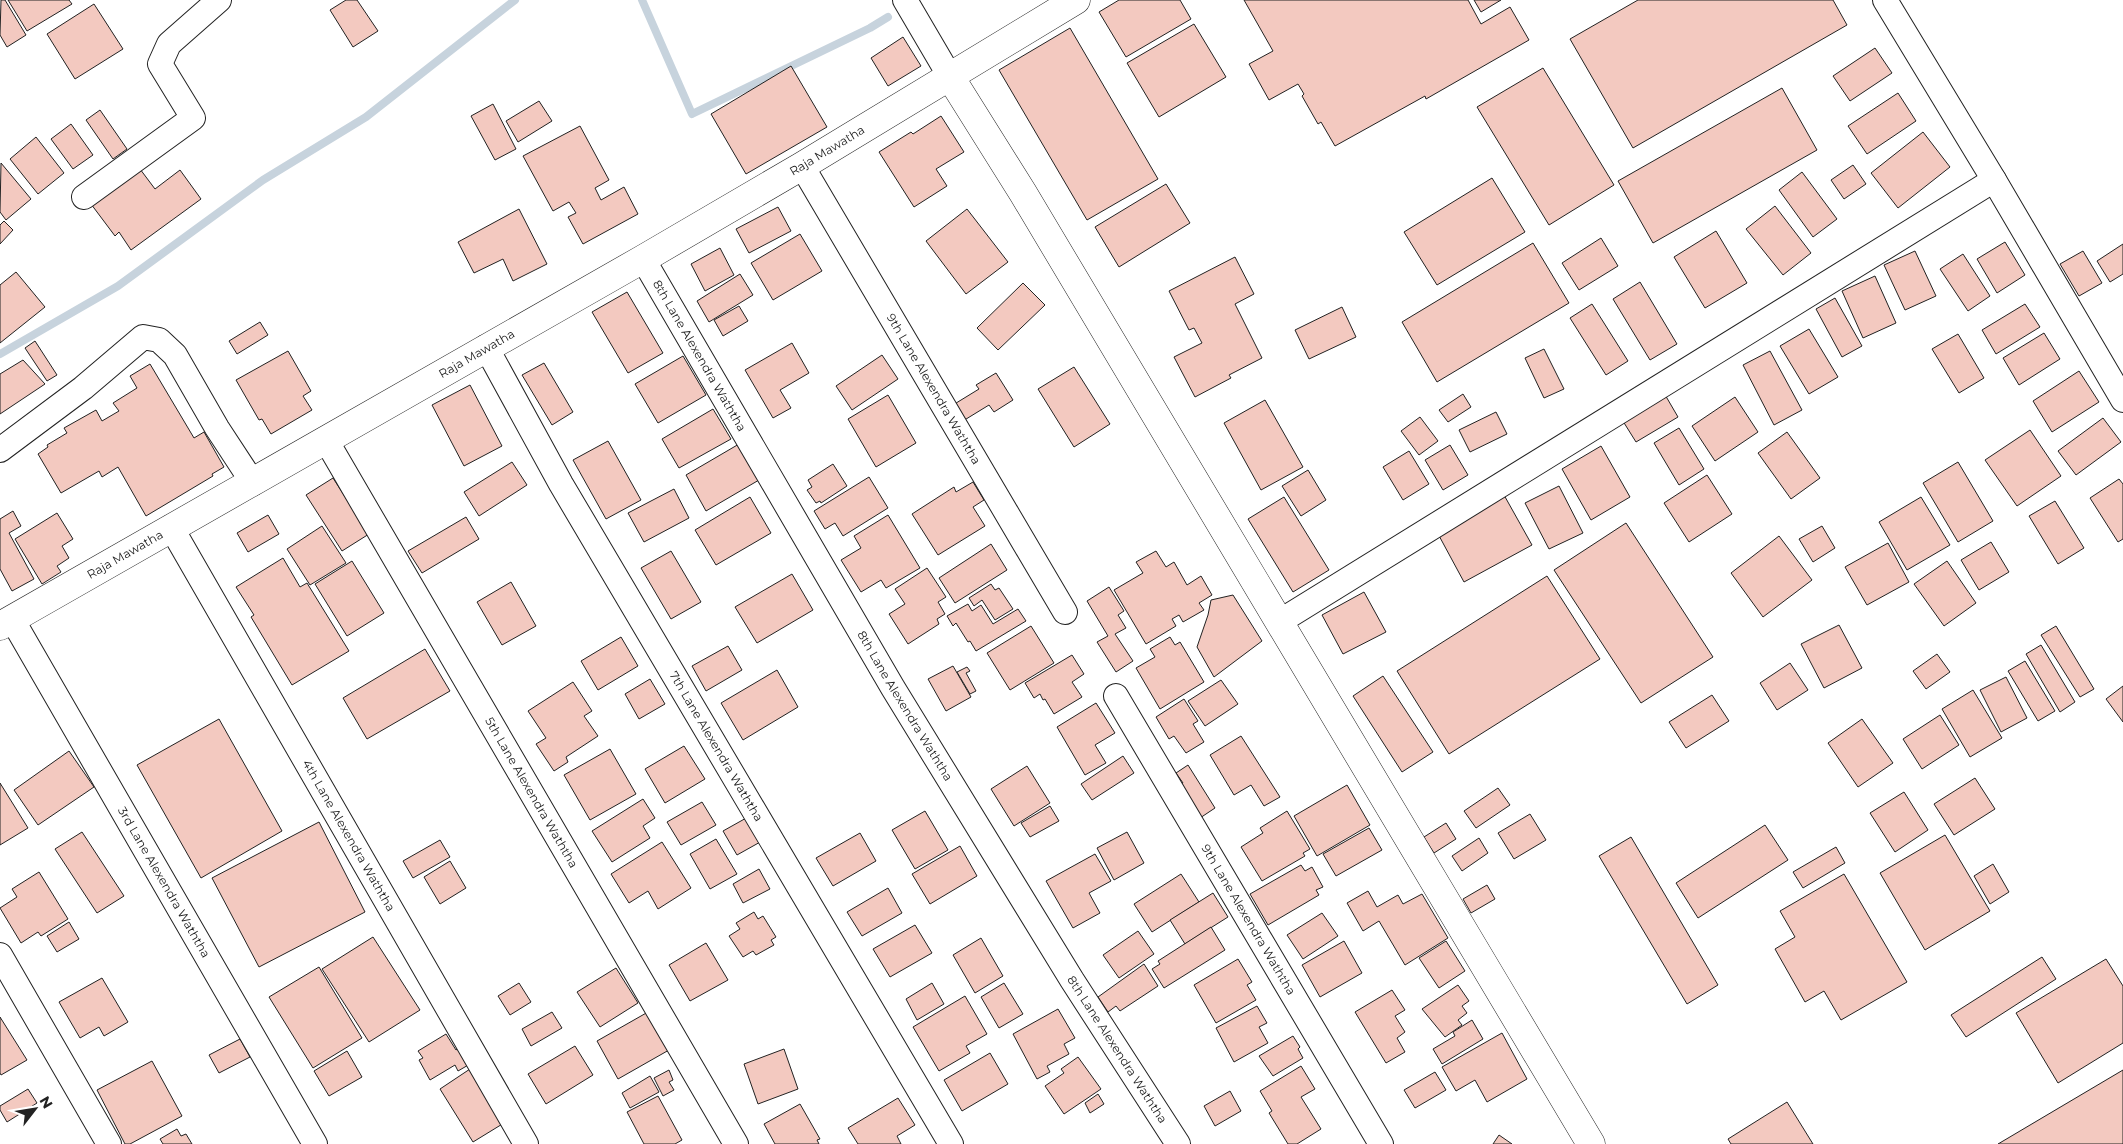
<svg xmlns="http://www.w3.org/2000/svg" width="2123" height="1144" viewBox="0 0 2123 1144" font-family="Montserrat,sans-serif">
	<rect width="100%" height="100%" fill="#fff"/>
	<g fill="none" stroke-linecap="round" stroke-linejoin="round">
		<!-- stream -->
		<g stroke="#c7d3dd" stroke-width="8">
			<polyline points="642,0 692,114 870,28 888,17"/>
			<polyline points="0,354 118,286 263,180 366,117 515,0"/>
		</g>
	</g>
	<!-- building -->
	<g fill="#f3c9c0" stroke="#222">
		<polygon points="1,0 5,0 26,35 7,47 0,35"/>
		<polygon points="8,0 69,0 72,4 27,31"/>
		<polygon points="346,0 357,0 378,31 353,47 330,10"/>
		<polygon points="1119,0 1180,0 1191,19 1126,57 1099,12"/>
		<polygon points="1244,0 1468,0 1481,24 1510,7 1529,40 1426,99 1425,96 1335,146 1321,122 1318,124 1302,96 1304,94 1298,84 1269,100 1249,64 1273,51"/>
		<polygon points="1474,0 1501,0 1481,12"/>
		<polygon points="1638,0 1833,0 1847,25 1633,148 1570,39"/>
		<polygon points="94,4 123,49 75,79 47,34"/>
		<polygon points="1194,24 1226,77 1159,117 1127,63"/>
		<polygon points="1070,28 1158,179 1087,220 999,70"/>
		<polygon points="903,37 921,66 888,86 871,58"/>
		<polygon points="1875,48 1892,73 1850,101 1833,76"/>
		<polygon points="791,66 827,127 746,174 711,114"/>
		<polygon points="1543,68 1614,185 1549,225 1477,107"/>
		<polygon points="1782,88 1817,150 1653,243 1618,181"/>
		<polygon points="1898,93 1916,121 1867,154 1848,126"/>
		<polygon points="539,101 552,121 518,142 506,121"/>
		<polygon points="493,104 516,149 495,160 471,116"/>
		<polygon points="100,110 127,149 113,159 86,120"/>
		<polygon points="941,116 964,152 936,169 947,186 914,207 879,152 911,132 913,134"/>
		<polygon points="71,124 93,155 73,169 51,139"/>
		<polygon points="580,126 609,180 595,188 601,200 624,187 638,214 583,244 568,217 576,213 569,202 553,211 523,156"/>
		<polygon points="1923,132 1950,167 1898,208 1871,173"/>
		<polygon points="36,137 64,173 38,194 10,159"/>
		<polygon points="1,163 31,199 6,220 0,212"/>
		<polygon points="1853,165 1866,184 1844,199 1831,180"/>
		<polygon points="140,169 155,189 180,170 201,199 131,250 119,232 115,236 91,204"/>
		<polygon points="1802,172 1837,219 1813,237 1779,190"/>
		<polygon points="1492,178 1525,232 1437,285 1404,232"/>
		<polygon points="1166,184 1190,223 1119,267 1095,227"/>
		<polygon points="1775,206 1811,253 1783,275 1746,229"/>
		<polygon points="778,207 791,231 749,253 736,229"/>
		<polygon points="519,209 547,264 513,281 503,259 474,273 458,242"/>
		<polygon points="967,209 1008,262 966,294 926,241"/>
		<polygon points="4,221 13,230 0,244 0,225"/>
		<polygon points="1716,231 1747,283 1705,308 1674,257"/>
		<polygon points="800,234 822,271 773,300 751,263"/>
		<polygon points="1601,238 1618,266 1579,290 1562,263"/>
		<polygon points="2005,242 2025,275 1997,293 1977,259"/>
		<polygon points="1533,243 1569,303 1437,382 1402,322"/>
		<polygon points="2123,244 2123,274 2110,282 2097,261"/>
		<polygon points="720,248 734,275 705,291 691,264"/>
		<polygon points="1915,251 1936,296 1905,310 1884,265"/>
		<polygon points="2083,251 2102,283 2079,296 2060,264"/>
		<polygon points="1963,254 1990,296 1968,311 1940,269"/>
		<polygon points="1235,257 1254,294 1235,304 1262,358 1229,375 1231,378 1195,397 1174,357 1202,343 1194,328 1189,330 1169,291"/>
		<polygon points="16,272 45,307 0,343 0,285"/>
		<polygon points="740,274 753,295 709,322 697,301"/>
		<polygon points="1875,276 1896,323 1863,338 1842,291"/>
		<polygon points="1640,282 1677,344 1650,360 1613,299"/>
		<polygon points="1023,283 1045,305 998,350 977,328"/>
		<polygon points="627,292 663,353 628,373 592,312"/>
		<polygon points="1835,298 1862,346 1842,357 1816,309"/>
		<polygon points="1592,304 1628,361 1606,375 1570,318"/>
		<polygon points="2025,304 2040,327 1996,354 1982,330"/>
		<polygon points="739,306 748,321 723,336 714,320"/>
		<polygon points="1342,307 1356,337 1309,359 1295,330"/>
		<polygon points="260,322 268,335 237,354 229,341"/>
		<polygon points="1809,329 1838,377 1809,394 1780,346"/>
		<polygon points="2044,333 2060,359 2019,385 2003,358"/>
		<polygon points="1958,334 1984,378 1959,393 1932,349"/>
		<polygon points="35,341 57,375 47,381 25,348"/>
		<polygon points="792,343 809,373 780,390 791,408 773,418 745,370"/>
		<polygon points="1544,349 1564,389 1544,398 1525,358"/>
		<polygon points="288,351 311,391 303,396 312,410 271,434 262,419 259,420 236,380"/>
		<polygon points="1770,351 1802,410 1774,425 1743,365"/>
		<polygon points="882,355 898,379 852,410 836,386"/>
		<polygon points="683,356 706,395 658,423 635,384"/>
		<polygon points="23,360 45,384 0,414 0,374"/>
		<polygon points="544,363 573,412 552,425 522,375"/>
		<polygon points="150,364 194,438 204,432 224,467 212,474 213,476 146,516 118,467 102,477 99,471 61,493 38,454 48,447 47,445 67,433 64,428 96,410 102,421 119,411 113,403 137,388 130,376"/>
		<polygon points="1074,367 1110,424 1074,447 1038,389"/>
		<polygon points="2079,371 2099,402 2052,432 2033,401"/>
		<polygon points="996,373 1013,400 994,412 989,405 958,424 948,408 979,389 976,385"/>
		<polygon points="470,385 502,446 464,466 432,405"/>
		<polygon points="1664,393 1678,417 1636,442 1621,418"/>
		<polygon points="1463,394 1471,407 1448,422 1439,410"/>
		<polygon points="888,395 916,443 876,467 848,419"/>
		<polygon points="1735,397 1758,432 1715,461 1692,426"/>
		<polygon points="1265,400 1303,467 1261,490 1224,423"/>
		<polygon points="713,409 731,439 679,468 662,439"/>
		<polygon points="1496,412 1507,434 1470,452 1459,430"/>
		<polygon points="1420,417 1438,441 1419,455 1401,431"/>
		<polygon points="2103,418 2121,442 2076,475 2058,451"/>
		<polygon points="1679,428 1704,469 1679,485 1654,443"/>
		<polygon points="2030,430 2061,476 2017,506 1985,460"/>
		<polygon points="1787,432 1820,478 1791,499 1758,453"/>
		<polygon points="608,441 641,500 606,519 573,460"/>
		<polygon points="739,444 759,480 706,511 686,475"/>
		<polygon points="1450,445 1468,475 1443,490 1425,460"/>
		<polygon points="1601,446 1630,497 1591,520 1562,469"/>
		<polygon points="1409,451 1429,484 1403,500 1383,467"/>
		<polygon points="512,462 527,485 479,516 464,492"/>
		<polygon points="1958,462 1993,521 1958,542 1923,483"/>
		<polygon points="833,464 847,486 821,503 820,501 816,503 807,490 812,487 808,480"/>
		<polygon points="1308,470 1326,500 1301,516 1282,486"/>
		<polygon points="1707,475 1732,514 1689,542 1664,503"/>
		<polygon points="869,477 888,508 843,536 835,523 825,529 814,511"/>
		<polygon points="333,478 369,534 342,551 306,495"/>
		<polygon points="2119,479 2123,484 2123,539 2118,542 2090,498"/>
		<polygon points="973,482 984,500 973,507 985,526 938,555 912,514 954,487 956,492"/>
		<polygon points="1559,486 1583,533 1549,549 1525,503"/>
		<polygon points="674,489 689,518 644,542 628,513"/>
		<polygon points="1504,495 1532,545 1464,582 1437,532"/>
		<polygon points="750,497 771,533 716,565 695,530"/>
		<polygon points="1284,497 1329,570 1293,592 1248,519"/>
		<polygon points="1921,497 1950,545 1907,570 1879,522"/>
		<polygon points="2055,501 2084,548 2058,564 2029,516"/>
		<polygon points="13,511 21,526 9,533 34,579 12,591 0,569 0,519"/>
		<polygon points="57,513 73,539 62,546 69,558 57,566 61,572 42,584 15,539"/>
		<polygon points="268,515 279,534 248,552 237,533"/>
		<polygon points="888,515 920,568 886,588 881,580 861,592 841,560 861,548 854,536"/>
		<polygon points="466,517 479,539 422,573 408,551"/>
		<polygon points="1626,523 1713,657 1641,703 1554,570"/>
		<polygon points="322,526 346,563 310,585 287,549"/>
		<polygon points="1822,526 1835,548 1813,562 1799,539"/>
		<polygon points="1779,536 1812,580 1763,617 1731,573"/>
		<polygon points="1991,542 2009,572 1979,590 1961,560"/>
		<polygon points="1888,543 1909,582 1867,605 1845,567"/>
		<polygon points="991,544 1007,570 955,603 939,578"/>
		<polygon points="671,551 701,602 671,619 641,568"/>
		<polygon points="1156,551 1166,567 1174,562 1187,585 1201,576 1212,595 1199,603 1204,610 1183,622 1179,615 1172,619 1176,626 1146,644 1114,590 1143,573 1136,562"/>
		<polygon points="283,558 300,587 307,583 349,651 292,685 251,617 254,615 236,587"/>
		<polygon points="352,561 384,613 347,636 315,584"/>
		<polygon points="1947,561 1976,603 1944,626 1914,584"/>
		<polygon points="927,568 946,597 938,602 945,614 937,619 939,624 908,644 889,614 905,604 895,589"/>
		<polygon points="792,574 813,610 757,643 735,607"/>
		<polygon points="1547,576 1600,659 1449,754 1397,671"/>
		<polygon points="511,582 536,626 502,645 477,602"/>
		<polygon points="991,584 995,590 999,588 1013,609 995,620 982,600 974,606 969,598"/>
		<polygon points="1109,587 1124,611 1118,615 1126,628 1115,634 1133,661 1116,672 1097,642 1108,636 1087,601"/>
		<polygon points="1364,592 1386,632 1343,654 1322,615"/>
		<polygon points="1233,595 1262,641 1214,677 1197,647 1208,615 1211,600"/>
		<polygon points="968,604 972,611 981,605 993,624 1018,609 1026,621 976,651 970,641 968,642 956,623 953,626 947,616"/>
		<polygon points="1839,625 1862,668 1824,688 1801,644"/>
		<polygon points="1031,626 1054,663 1010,690 987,653"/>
		<polygon points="2056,626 2094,689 2080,697 2041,635"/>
		<polygon points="621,637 638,666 598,690 581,661"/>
		<polygon points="1170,637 1175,645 1180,642 1204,682 1160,709 1136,668 1155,657 1150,649"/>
		<polygon points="2041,645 2075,702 2060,712 2026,654"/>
		<polygon points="728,646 742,670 706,691 692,666"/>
		<polygon points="425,649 450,691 367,739 343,698"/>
		<polygon points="1937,654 1950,672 1926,689 1913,671"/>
		<polygon points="1072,655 1084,674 1072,682 1082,697 1054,714 1045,699 1043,700 1040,694 1034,698 1025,683"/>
		<polygon points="2025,661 2055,711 2038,721 2008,671"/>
		<polygon points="1790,663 1808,690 1777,710 1760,683"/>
		<polygon points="953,666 971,697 946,711 928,679"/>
		<polygon points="967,667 970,671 966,673 976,691 970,694 957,672"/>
		<polygon points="777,670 798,707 743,740 721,703"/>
		<polygon points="1383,676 1433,752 1402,772 1353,696"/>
		<polygon points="2006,677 2027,718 2001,732 1980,690"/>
		<polygon points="650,679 665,704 639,719 625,694"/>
		<polygon points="1221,680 1238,704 1205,726 1188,701"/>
		<polygon points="573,682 592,711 584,716 598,736 566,757 568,762 554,771 536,744 546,738 528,711"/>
		<polygon points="2123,686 2123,722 2106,699"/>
		<polygon points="1973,690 2002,738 1970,757 1942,709"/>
		<polygon points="1712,695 1729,721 1686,748 1669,722"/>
		<polygon points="1184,699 1198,721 1193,724 1204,742 1186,753 1174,736 1169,739 1156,717"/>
		<polygon points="1096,703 1115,733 1095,745 1106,763 1085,775 1057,727"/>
		<polygon points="1940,715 1959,745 1922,769 1903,739"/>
		<polygon points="219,719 282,831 201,878 137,765"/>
		<polygon points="1862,719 1893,763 1858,787 1828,743"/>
		<polygon points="1241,736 1280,797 1264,806 1251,785 1234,795 1210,755"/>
		<polygon points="684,746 705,779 665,803 645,769"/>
		<polygon points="610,749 636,794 590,820 564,775"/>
		<polygon points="69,751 94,787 38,825 14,790"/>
		<polygon points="1123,756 1134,773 1092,800 1081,784"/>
		<polygon points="1188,765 1215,808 1197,820 1176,787 1183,783 1176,773"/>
		<polygon points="1027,766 1050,803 1014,826 991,789"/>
		<polygon points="1975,778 1995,809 1954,835 1934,804"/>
		<polygon points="0,783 28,828 0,845"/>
		<polygon points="1347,785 1370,825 1317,856 1294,816"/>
		<polygon points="1498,788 1510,805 1476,828 1464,811"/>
		<polygon points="1904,792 1928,830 1895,852 1870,813"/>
		<polygon points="643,799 655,818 643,826 650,838 612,862 592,831"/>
		<polygon points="702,802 716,825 681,845 667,822"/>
		<polygon points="1050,806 1059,821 1030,837 1021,823"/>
		<polygon points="925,811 948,850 915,869 892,830"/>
		<polygon points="1287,811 1310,849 1303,853 1305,856 1262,881 1241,847 1263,833 1260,828"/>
		<polygon points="1530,814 1546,840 1514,859 1498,833"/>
		<polygon points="748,817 762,841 737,855 723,831"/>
		<polygon points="319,822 365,912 259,967 212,878"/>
		<polygon points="1446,823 1456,839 1434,853 1424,837"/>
		<polygon points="1765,825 1788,860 1698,918 1676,883"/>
		<polygon points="1369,828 1382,850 1336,876 1323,854"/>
		<polygon points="82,832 124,896 97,913 55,849"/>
		<polygon points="1127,832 1144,863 1114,880 1097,848"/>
		<polygon points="860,833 876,861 833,886 816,858"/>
		<polygon points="1945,835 1990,911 1925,950 1880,873"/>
		<polygon points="1631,837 1718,985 1687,1004 1599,856"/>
		<polygon points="1479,838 1488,853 1462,871 1452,856"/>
		<polygon points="716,839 737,874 710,889 690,854"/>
		<polygon points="440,840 450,857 413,878 403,861"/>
		<polygon points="662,842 691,888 658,909 648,891 629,903 611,874"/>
		<polygon points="960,846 977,876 930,904 912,874"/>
		<polygon points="1836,847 1845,863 1803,888 1793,872"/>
		<polygon points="1095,854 1111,881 1089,893 1100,913 1073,928 1046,881"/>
		<polygon points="450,861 466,888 440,904 424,877"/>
		<polygon points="1993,864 2009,892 1990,904 1974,876"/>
		<polygon points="1301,865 1305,871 1312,867 1323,887 1316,890 1319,895 1268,925 1250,894"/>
		<polygon points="759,869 770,889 743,903 733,884"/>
		<polygon points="39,872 68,919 41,936 38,932 21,943 0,908 17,897 12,889"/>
		<polygon points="1181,874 1199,902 1152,932 1134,904"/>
		<polygon points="1844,874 1907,982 1841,1020 1824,991 1805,1002 1775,949 1795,937 1780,911"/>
		<polygon points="1487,885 1495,899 1471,913 1463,899"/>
		<polygon points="888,888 902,913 862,936 847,912"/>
		<polygon points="1368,891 1377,907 1398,895 1403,904 1422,894 1448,938 1405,965 1379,921 1363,931 1347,903"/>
		<polygon points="1213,893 1228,917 1185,944 1170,920"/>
		<polygon points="754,912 758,919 763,916 776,937 771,940 774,945 756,955 753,951 743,957 729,936 740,929 736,923"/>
		<polygon points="1322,913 1338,936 1303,959 1287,935"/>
		<polygon points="69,922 79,939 57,952 47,936"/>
		<polygon points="915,925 932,953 890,977 873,949"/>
		<polygon points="1211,927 1225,950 1164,988 1152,969 1160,964 1158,961"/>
		<polygon points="1138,931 1154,954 1119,978 1103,955"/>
		<polygon points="373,937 420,1010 369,1042 322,969"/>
		<polygon points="981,938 1003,976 975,993 953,955"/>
		<polygon points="1344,941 1362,973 1320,997 1302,965"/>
		<polygon points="1446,941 1465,971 1439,988 1419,958"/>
		<polygon points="706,943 728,980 690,1001 669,965"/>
		<polygon points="2042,957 2056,979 1966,1037 1951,1015"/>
		<polygon points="1238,959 1252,982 1247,985 1256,1000 1216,1023 1194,985"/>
		<polygon points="2106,959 2123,986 2123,1043 2058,1083 2016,1013"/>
		<polygon points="1144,964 1158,986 1120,1011 1116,1006 1108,1012 1098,997"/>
		<polygon points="319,967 362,1038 313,1068 269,997"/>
		<polygon points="616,968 638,1003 600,1027 577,992"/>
		<polygon points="102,978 128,1022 104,1036 99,1027 80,1038 59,1002"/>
		<polygon points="519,983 531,1002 510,1015 498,996"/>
		<polygon points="932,983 944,1004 917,1020 906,999"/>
		<polygon points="1004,983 1023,1014 999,1028 981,997"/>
		<polygon points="1458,985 1469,1001 1462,1006 1467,1013 1458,1020 1462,1025 1445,1037 1422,1009"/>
		<polygon points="1392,990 1405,1010 1395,1016 1405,1032 1397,1038 1405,1052 1386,1063 1355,1012"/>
		<polygon points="965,996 987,1034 966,1046 970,1053 939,1071 913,1027"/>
		<polygon points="1257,1006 1267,1023 1259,1027 1268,1043 1234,1062 1216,1028"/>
		<polygon points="1058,1009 1075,1038 1064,1044 1069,1054 1047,1066 1050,1072 1037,1079 1013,1034"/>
		<polygon points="552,1012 562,1028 531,1046 522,1029"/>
		<polygon points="648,1012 669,1050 618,1079 597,1041"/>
		<polygon points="0,1017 27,1060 1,1075 0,1073"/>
		<polygon points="1472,1020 1483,1039 1442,1064 1433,1049 1455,1036 1453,1032"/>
		<polygon points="1502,1033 1527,1079 1487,1102 1475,1080 1456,1091 1442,1067"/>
		<polygon points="446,1034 456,1050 460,1047 470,1064 458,1071 455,1065 430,1080 419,1060 423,1058 418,1051"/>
		<polygon points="1293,1036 1300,1047 1298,1049 1303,1058 1273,1076 1259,1056"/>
		<polygon points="240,1039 250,1057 219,1073 209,1055"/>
		<polygon points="575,1046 593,1075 546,1104 528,1074"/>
		<polygon points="784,1049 798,1089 758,1104 744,1064"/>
		<polygon points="347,1051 362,1077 329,1096 314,1071"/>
		<polygon points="990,1053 1008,1084 962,1111 944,1080"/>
		<polygon points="1078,1057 1101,1089 1064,1114 1045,1086 1064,1073 1061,1069"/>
		<polygon points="152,1061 182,1116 130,1144 125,1144 97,1090"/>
		<polygon points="1301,1066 1315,1089 1301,1097 1321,1129 1297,1144 1288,1144 1269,1113 1272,1111 1260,1091"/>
		<polygon points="470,1069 504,1123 473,1142 440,1089"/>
		<polygon points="669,1070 673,1080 669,1082 674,1090 663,1096 654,1078"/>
		<polygon points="2123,1070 2123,1144 1998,1144"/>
		<polygon points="1435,1072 1446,1090 1415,1108 1404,1090"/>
		<polygon points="650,1076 659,1092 630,1108 622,1093"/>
		<polygon points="28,1089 37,1103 7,1122 0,1110 0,1106"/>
		<polygon points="1230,1091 1241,1111 1215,1126 1204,1106"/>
		<polygon points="1098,1094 1104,1104 1090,1113 1085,1103"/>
		<polygon points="658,1096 682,1140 675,1144 644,1144 627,1112"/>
		<polygon points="898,1098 915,1125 897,1136 901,1144 858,1144 848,1128"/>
		<polygon points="1787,1102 1813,1144 1731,1144 1728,1139"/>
		<polygon points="800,1104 820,1139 817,1140 819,1144 775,1144 764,1124"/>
		<polygon points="177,1129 181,1136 186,1134 192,1144 163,1144 160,1139"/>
		<polygon points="1499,1135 1512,1144 1493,1144"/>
	</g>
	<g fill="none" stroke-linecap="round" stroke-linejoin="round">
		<!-- street casing -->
		<g stroke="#222" stroke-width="26">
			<g id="street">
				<polyline points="905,0 949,75"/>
				<polyline points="1885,0 1994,180 2123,400"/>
				<path id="s1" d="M802,166L1065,612"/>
				<polyline points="84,197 193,118 160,64 169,44 219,0"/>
				<path id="s2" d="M643,259L893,688L1072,980L1178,1144"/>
				<path id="s3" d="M486,347L561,484L951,1144"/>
				<path id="s4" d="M326,440L736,1144"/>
				<polyline points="0,450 83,388 143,337 159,340 175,355 217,428 253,483"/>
				<path id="s5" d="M171,527L526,1144"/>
				<path id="s6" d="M12,619L315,1144"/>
				<polyline points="1279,622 1994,180"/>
				<path id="s7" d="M1116,696L1381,1144"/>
				<polyline points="0,955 109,1144"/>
			</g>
		</g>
		<!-- secondary casing -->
		<g stroke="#222" stroke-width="29">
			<g id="secondary">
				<polyline points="949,75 1023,193 1591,1144"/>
				<path id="s8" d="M0,626L643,259L802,166L1076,0"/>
			</g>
		</g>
		<!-- street -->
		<use href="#street" stroke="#fff" stroke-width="24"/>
		<!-- secondary -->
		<use href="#secondary" stroke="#fff" stroke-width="28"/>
	</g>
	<g text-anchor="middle" stroke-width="4" stroke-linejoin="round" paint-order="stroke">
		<!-- street labels -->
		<g font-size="12" fill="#222" stroke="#fff">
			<text dy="4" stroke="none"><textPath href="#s8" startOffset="954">Raja Mawatha</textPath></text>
			<text dy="4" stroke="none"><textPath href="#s8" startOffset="549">Raja Mawatha</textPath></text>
			<text dy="4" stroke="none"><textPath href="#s2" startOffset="112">8th Lane Alexendra Waththa</textPath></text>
			<text dy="4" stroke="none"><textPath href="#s1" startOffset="259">9th Lane Alexendra Waththa</textPath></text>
			<text dy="4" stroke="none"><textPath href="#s8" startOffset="144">Raja Mawatha</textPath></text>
			<text dy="4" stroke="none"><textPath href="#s2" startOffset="518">8th Lane Alexendra Waththa</textPath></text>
			<text dy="4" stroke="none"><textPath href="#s3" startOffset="461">7th Lane Alexendra Waththa</textPath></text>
			<text dy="4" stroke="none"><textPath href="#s4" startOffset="408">5th Lane Alexendra Waththa</textPath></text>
			<text dy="4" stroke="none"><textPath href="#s5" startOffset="356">4th Lane Alexendra Waththa</textPath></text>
			<text dy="4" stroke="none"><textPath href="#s6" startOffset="304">3rd Lane Alexendra Waththa</textPath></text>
			<text dy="4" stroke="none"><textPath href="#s7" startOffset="260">9th Lane Alexendra Waththa</textPath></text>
			<text dy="4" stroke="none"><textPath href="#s2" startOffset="922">8th Lane Alexendra Waththa</textPath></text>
		</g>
	</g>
	<!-- north arrow -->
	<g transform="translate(35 1109) rotate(59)" stroke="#ffffff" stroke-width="4" paint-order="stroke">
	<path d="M0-4L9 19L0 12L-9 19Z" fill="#222222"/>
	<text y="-8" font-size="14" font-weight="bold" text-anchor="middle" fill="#222222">N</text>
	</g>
</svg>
